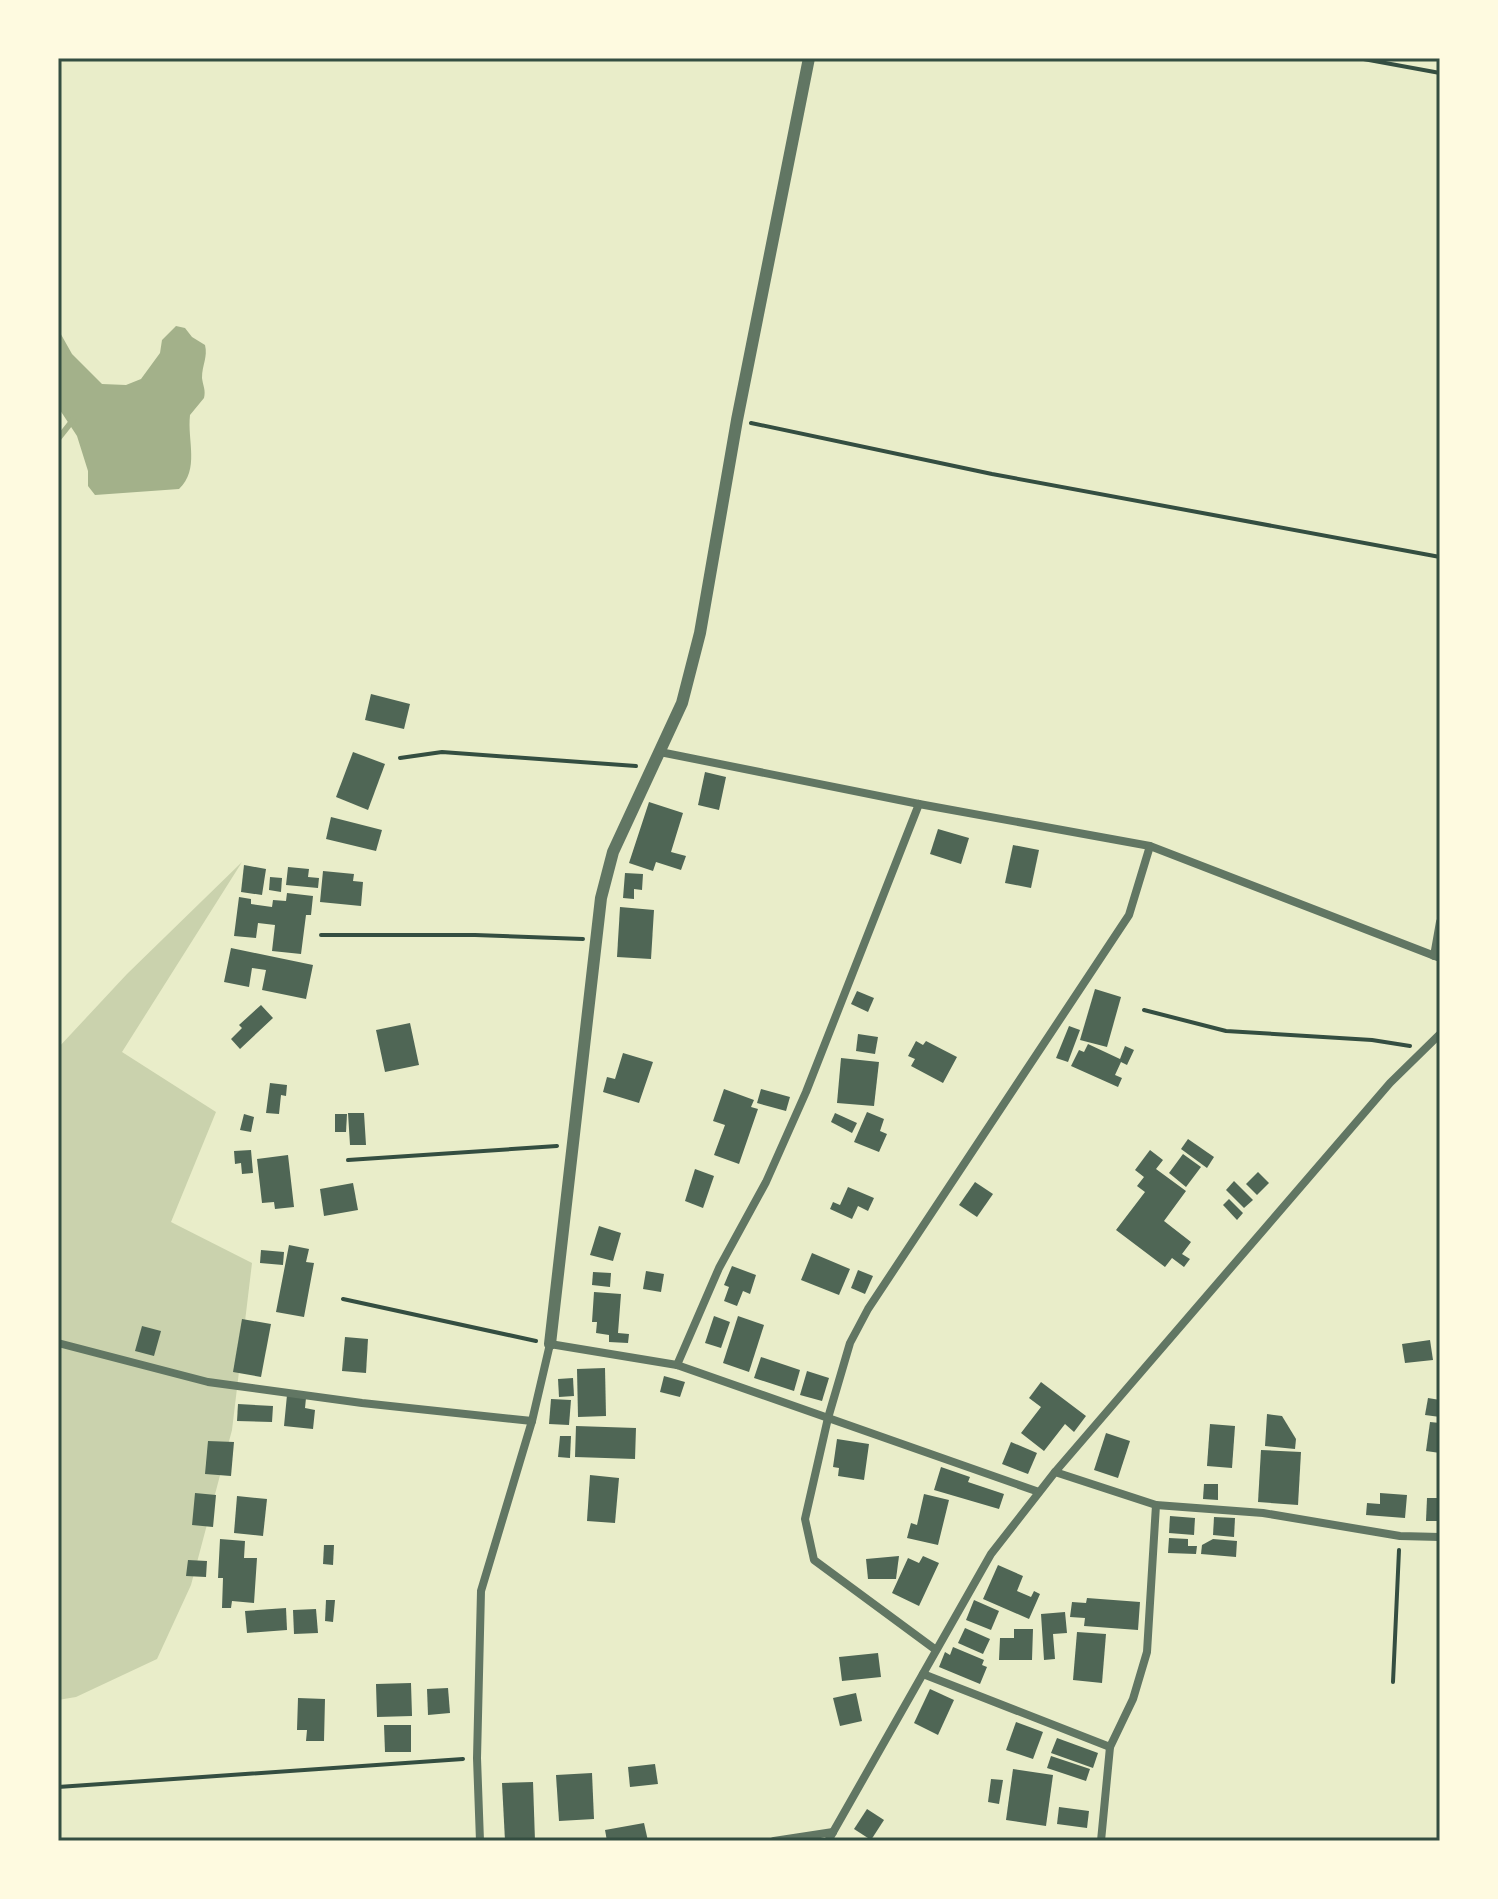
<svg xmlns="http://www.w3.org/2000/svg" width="1498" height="1899" viewBox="0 0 1498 1899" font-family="Raleway,sans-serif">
	<rect width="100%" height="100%" fill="#e9edc9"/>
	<!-- green -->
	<polygon fill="#cad2ad" points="242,862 122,1052 216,1112 171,1222 252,1263 232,1430 191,1585 157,1659 76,1697 58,1700 58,1048 127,974"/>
	<!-- water -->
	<path fill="#a3b18a" d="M176,326L185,328L192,337L205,345C208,357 202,365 202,378C203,386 206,390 204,398L190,415C187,441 200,469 179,489L95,495L88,486V471L77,436L58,407V329L72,354L102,384L126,385L141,379L160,353L162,340Z"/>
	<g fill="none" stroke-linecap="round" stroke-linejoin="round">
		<!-- stream -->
		<polyline stroke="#a3b18a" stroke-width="6" points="58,439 73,420"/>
	</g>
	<!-- building -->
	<g fill="#4f6655">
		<polygon points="371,694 410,704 404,729 365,720"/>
		<polygon points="353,752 385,764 368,810 336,797"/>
		<polygon points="705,772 726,777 719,810 698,805"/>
		<polygon points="649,802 683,813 671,852 686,856 681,870 656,862 653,871 629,863"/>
		<polygon points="331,817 382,830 376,851 326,839"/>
		<polygon points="938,829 969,838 961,864 930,854"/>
		<polygon points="1013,845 1039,850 1031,888 1005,883"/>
		<polygon points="244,865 266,869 262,895 241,892"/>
		<polygon points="288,867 309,869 308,877 319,878 318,888 286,885"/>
		<polygon points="323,871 354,874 353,881 363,882 361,906 320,902"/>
		<polygon points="625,873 643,874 642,890 634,889 634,899 623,898"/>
		<polygon points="270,877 282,878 281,892 269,890"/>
		<polygon points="287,893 313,896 311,915 306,915 301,954 272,951 275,925 258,923 256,938 234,936 239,897 251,899 251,904 272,907 273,900 286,901"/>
		<polygon points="620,907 654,910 651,959 617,957"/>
		<polygon points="231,948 313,965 306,999 262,990 266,970 252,968 249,987 224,982"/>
		<polygon points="1095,989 1121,997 1107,1047 1080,1040"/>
		<polygon points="857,991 874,998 868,1012 851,1004"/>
		<polygon points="261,1005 273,1018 240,1049 231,1039 242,1028 239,1025"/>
		<polygon points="410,1023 419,1065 385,1072 376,1030"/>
		<polygon points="1069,1026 1080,1030 1068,1062 1056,1058"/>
		<polygon points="858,1034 878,1037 875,1054 856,1051"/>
		<polygon points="916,1041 923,1045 926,1041 957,1057 943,1083 911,1066 915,1059 908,1056"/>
		<polygon points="1088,1044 1120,1059 1125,1046 1134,1050 1127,1065 1121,1062 1115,1075 1122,1078 1118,1087 1071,1066 1079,1050 1084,1052"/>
		<polygon points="623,1053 653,1062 639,1103 603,1092 607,1077 615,1079"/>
		<polygon points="841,1058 879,1062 874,1106 837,1103"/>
		<polygon points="270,1083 287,1085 286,1096 281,1095 279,1114 266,1113"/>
		<polygon points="724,1089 754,1100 751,1107 758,1109 739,1164 714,1155 725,1125 713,1121"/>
		<polygon points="761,1089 790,1097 786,1111 757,1103"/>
		<polygon points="867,1112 884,1119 880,1131 887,1134 879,1152 854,1142"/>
		<polygon points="348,1113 364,1113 366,1145 350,1145"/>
		<polygon points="835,1113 857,1123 852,1133 831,1122"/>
		<polygon points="244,1114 254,1117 251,1132 240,1130"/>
		<polygon points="335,1114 347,1114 346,1132 335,1132"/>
		<polygon points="1188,1139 1214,1157 1207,1168 1181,1149"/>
		<polygon points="251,1150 253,1173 242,1174 241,1163 235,1164 234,1151"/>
		<polygon points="1150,1150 1163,1160 1156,1169 1186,1191 1164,1221 1191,1242 1182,1254 1190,1259 1184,1267 1172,1258 1165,1267 1116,1230 1145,1192 1137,1186 1144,1177 1135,1170"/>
		<polygon points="1183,1154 1201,1167 1186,1187 1169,1173"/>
		<polygon points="288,1155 294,1207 275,1209 274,1202 262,1203 257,1159"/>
		<polygon points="695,1169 714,1176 703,1208 685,1201"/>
		<polygon points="1258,1172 1269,1183 1257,1195 1246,1184"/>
		<polygon points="1234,1181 1253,1200 1244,1208 1226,1190"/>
		<polygon points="975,1182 993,1194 977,1217 959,1205"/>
		<polygon points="353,1183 358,1210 324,1216 320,1189"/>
		<polygon points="848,1187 874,1198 868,1211 858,1206 852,1219 830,1209 833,1202 840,1205"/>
		<polygon points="1229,1199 1243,1213 1237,1220 1223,1205"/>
		<polygon points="599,1226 621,1233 613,1261 590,1255"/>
		<polygon points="289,1245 309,1249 306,1262 314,1263 304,1317 276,1312"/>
		<polygon points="261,1250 284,1252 283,1265 260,1263"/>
		<polygon points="812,1253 850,1269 839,1295 801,1280"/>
		<polygon points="732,1266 756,1275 750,1294 743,1291 737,1306 724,1301 729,1287 724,1285"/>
		<polygon points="858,1270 873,1276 865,1294 851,1288"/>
		<polygon points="646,1271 664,1274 661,1292 643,1289"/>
		<polygon points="593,1272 611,1273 610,1287 592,1285"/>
		<polygon points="594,1292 621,1294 618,1333 629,1334 628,1343 609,1342 609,1335 596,1333 597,1322 592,1322"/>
		<polygon points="714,1316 730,1322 721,1348 705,1343"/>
		<polygon points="738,1316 764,1325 749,1372 723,1363"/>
		<polygon points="242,1319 271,1324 261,1377 233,1372"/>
		<polygon points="142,1326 161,1331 154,1356 135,1351"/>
		<polygon points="345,1337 368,1339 366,1373 342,1371"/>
		<polygon points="1430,1340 1433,1360 1405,1363 1402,1344"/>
		<polygon points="761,1357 800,1370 794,1391 754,1378"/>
		<polygon points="605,1368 606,1416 578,1417 577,1369"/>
		<polygon points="807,1371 829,1378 822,1401 800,1395"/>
		<polygon points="664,1376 685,1382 680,1397 660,1392"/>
		<polygon points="573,1378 574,1396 559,1397 558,1379"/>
		<polygon points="1041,1382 1086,1416 1074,1432 1065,1424 1044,1451 1021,1433 1041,1407 1029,1398"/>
		<polygon points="287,1395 306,1398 305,1408 315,1410 313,1429 284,1426"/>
		<polygon points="1428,1398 1440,1400 1440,1417 1425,1415"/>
		<polygon points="551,1399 571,1400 569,1425 549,1424"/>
		<polygon points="238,1404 273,1406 272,1422 237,1421"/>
		<polygon points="1267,1414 1282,1416 1296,1439 1295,1449 1265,1446"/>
		<polygon points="1430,1422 1440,1423 1440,1453 1426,1451"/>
		<polygon points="1210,1424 1235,1426 1232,1468 1207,1466"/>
		<polygon points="576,1426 636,1428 635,1459 575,1457"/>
		<polygon points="1106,1433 1130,1441 1118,1478 1094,1470"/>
		<polygon points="560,1436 571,1436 570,1458 558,1457"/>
		<polygon points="837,1439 869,1444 864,1480 838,1476 839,1468 833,1467"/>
		<polygon points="208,1441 234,1442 231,1476 205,1474"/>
		<polygon points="1011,1442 1037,1453 1028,1474 1002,1464"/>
		<polygon points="1261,1450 1301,1452 1298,1505 1258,1502"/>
		<polygon points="941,1467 970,1477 968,1482 1004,1494 999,1509 934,1490"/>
		<polygon points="590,1475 619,1478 615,1523 587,1521"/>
		<polygon points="1204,1484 1218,1484 1218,1500 1203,1499"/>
		<polygon points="195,1493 216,1495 213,1527 192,1525"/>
		<polygon points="1380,1493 1407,1495 1405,1518 1366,1515 1367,1503 1380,1504"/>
		<polygon points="924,1494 949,1500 938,1545 907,1538 911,1523 917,1525"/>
		<polygon points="237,1496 267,1499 263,1536 234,1533"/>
		<polygon points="1427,1498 1440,1498 1440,1521 1426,1521"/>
		<polygon points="1170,1516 1195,1518 1194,1535 1169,1533"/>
		<polygon points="1214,1517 1235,1518 1234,1537 1213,1535"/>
		<polygon points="1169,1538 1188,1539 1188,1546 1197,1546 1196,1554 1168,1553"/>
		<polygon points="220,1539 245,1541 244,1558 257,1558 254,1603 232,1601 231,1608 222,1608 223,1578 218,1578"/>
		<polygon points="1213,1539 1237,1541 1236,1557 1201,1554 1202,1545"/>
		<polygon points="324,1545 334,1545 333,1565 323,1564"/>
		<polygon points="899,1556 896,1579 868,1579 866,1559"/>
		<polygon points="923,1556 939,1563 919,1606 892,1593 908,1558 919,1563"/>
		<polygon points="188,1560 207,1561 206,1577 186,1576"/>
		<polygon points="998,1565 1023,1576 1017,1591 1031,1597 1034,1591 1040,1594 1029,1619 983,1599"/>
		<polygon points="1087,1598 1140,1602 1138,1630 1084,1626 1085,1618 1070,1617 1072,1602 1086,1603"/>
		<polygon points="326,1600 335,1600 333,1622 325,1621"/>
		<polygon points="974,1600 999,1611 991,1630 966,1620"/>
		<polygon points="286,1608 287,1630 247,1633 245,1611"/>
		<polygon points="316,1609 318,1633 294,1634 293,1610"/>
		<polygon points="1065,1612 1067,1633 1053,1634 1055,1659 1044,1660 1041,1614"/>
		<polygon points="965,1628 990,1639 983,1654 958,1643"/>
		<polygon points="1014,1629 1033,1629 1032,1660 999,1660 1000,1638 1014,1638"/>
		<polygon points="1077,1632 1106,1634 1102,1683 1073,1680"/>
		<polygon points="953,1647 984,1660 982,1665 987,1667 980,1684 939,1667 945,1652 950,1655"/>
		<polygon points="878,1653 881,1677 842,1681 839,1657"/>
		<polygon points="411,1683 412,1716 377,1717 376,1684"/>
		<polygon points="448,1688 450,1713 428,1715 427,1689"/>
		<polygon points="930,1689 954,1700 938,1735 914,1723"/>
		<polygon points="856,1693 862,1721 840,1726 833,1698"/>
		<polygon points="298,1698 325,1699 324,1741 306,1741 307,1730 297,1730"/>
		<polygon points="1016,1722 1043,1732 1033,1759 1006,1750"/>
		<polygon points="384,1725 411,1725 411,1752 385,1752"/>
		<polygon points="1057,1738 1098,1753 1093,1768 1051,1753"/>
		<polygon points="1051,1756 1090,1769 1086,1781 1047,1768"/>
		<polygon points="655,1764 658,1784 630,1787 628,1767"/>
		<polygon points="1013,1769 1053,1775 1046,1826 1006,1820"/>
		<polygon points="592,1773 594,1819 559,1821 556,1775"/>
		<polygon points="991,1779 1003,1780 999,1804 988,1802"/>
		<polygon points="533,1782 535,1841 505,1841 502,1783"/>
		<polygon points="1059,1807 1089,1811 1087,1828 1057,1824"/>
		<polygon points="867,1809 884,1820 871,1840 854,1829"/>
		<polygon points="644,1823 648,1841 607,1841 605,1830"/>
	</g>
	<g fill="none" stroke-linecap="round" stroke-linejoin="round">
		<!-- path -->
		<g stroke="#344e41" stroke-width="4">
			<polyline points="1358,58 1440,73"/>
			<polyline points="751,423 992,474 1440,557"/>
			<polyline points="400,758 442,752 636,766"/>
			<polyline points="321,935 475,935 583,939"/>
			<polyline points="1144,1010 1226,1031 1372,1040 1410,1046"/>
			<polyline points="348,1160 557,1146"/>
			<polyline points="343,1299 536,1341"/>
			<polyline points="1393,1682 1399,1550"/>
			<polyline points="58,1787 463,1759"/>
		</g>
		<!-- minor -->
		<g stroke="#617663" stroke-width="8">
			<polyline points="660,752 919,804 1150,846 1440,958"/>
			<polyline points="1434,956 1440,922"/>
			<polyline points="58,1343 208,1382 362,1403 532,1421"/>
			<polyline points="677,1365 719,1268 766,1182 806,1092 919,804"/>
			<polyline points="1055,1472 1156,1505 1263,1513 1400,1536 1440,1537"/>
			<polyline points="936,1650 814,1560 805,1519 828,1418 850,1343 868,1309 1129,915 1150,846"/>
			<polyline points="923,1674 1110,1747"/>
			<polyline points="480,1841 477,1758 481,1591 532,1421 550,1344 677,1365 1039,1492"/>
			<polyline points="774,1841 833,1832"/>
			<polyline points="828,1841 991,1554 1055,1472 1390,1083 1440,1034"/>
			<polyline points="1101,1841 1110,1747 1133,1699 1147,1652 1156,1505"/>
		</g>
		<!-- tertiary -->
		<polyline stroke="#617663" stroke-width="12" points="550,1344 601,898 613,852 682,703 700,633 737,420 809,58"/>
	</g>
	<!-- border -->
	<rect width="1498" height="1899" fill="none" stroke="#fefae0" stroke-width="120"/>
	<rect x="60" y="60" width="1378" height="1779" fill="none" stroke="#344e41" stroke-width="3"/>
</svg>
